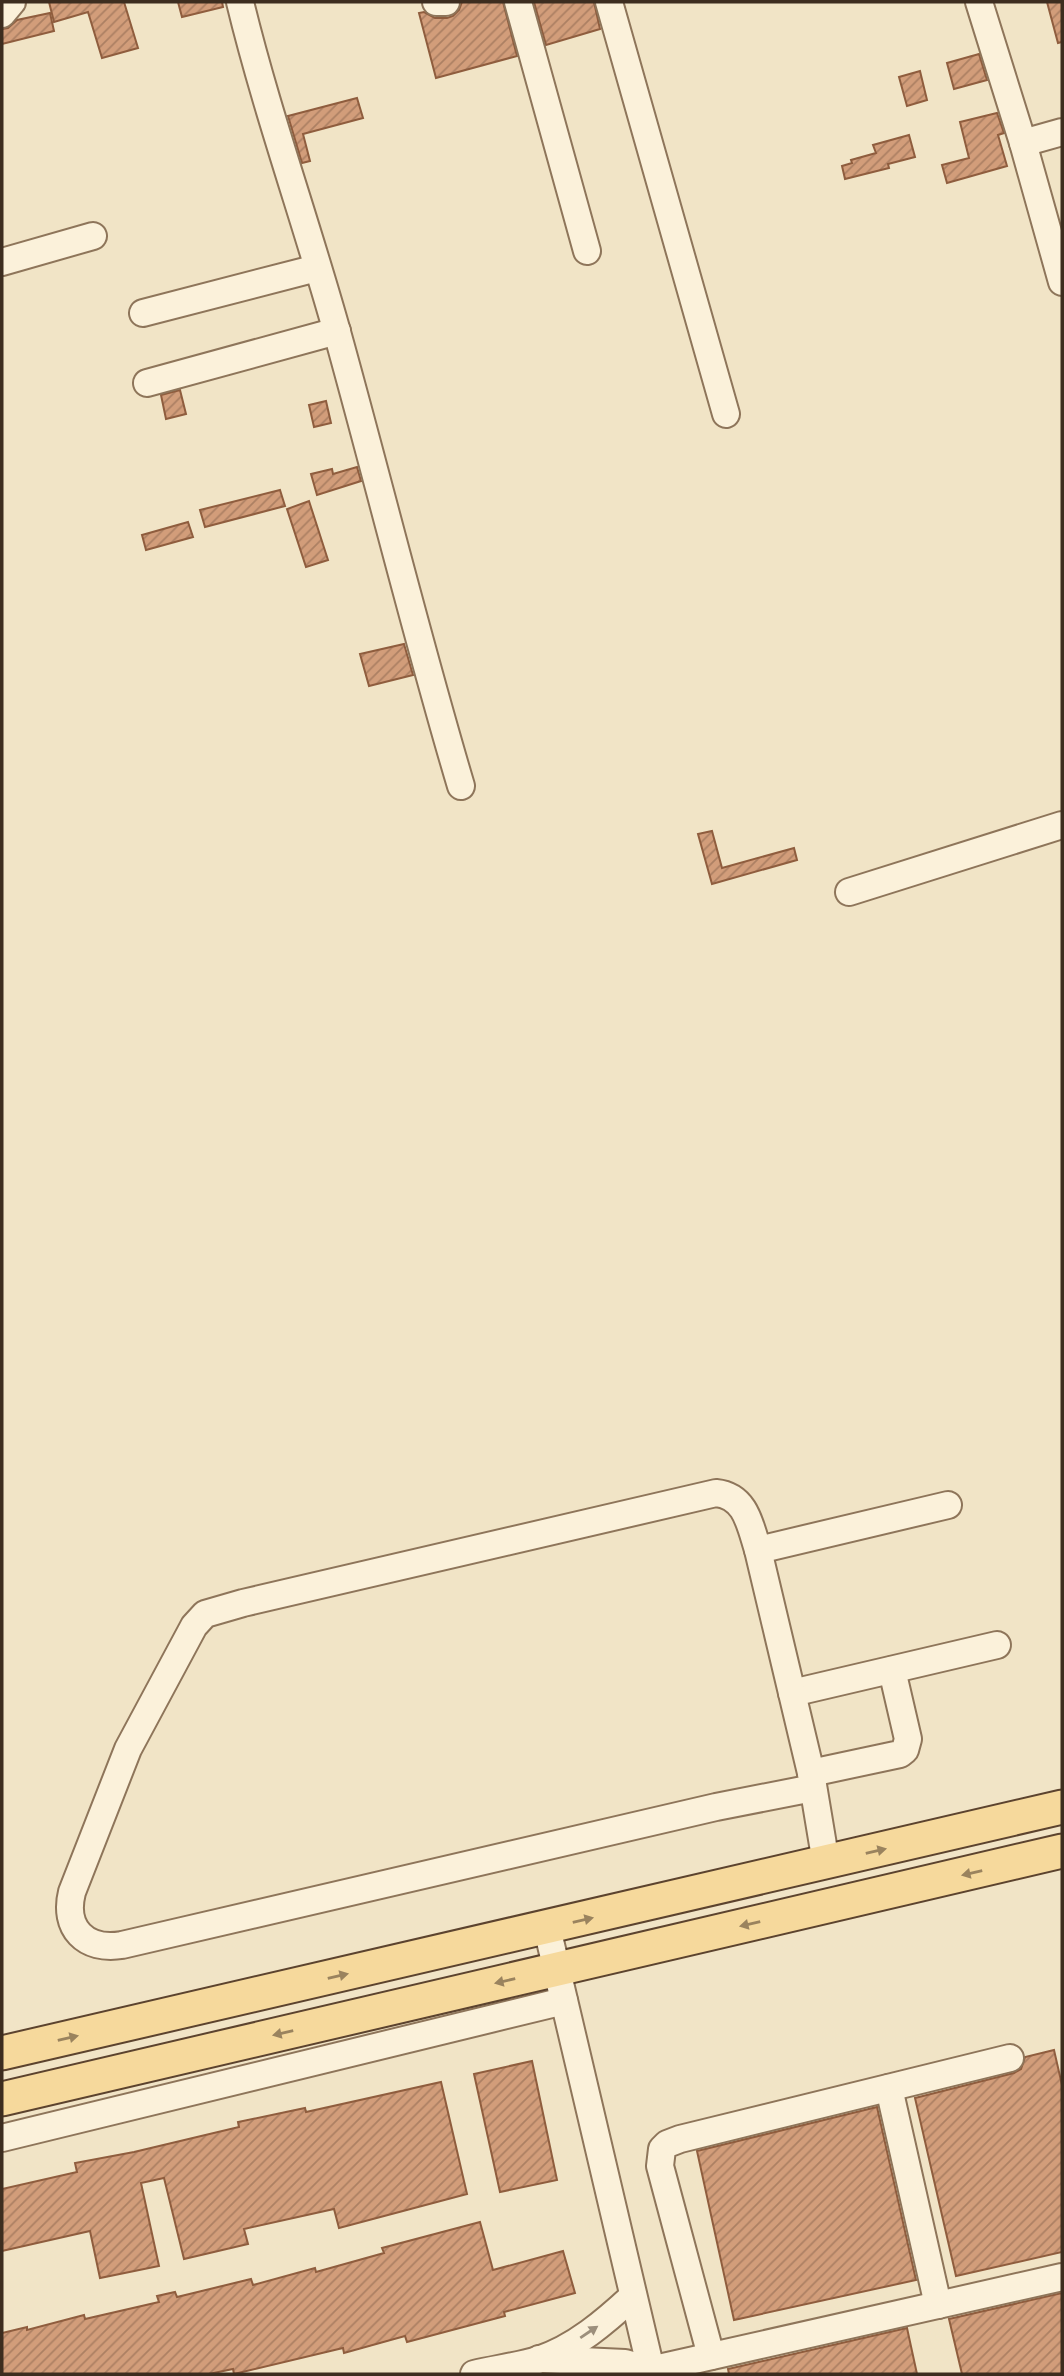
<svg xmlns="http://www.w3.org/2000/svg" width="1064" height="2376" viewBox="0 0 1064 2376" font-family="Literata,serif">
	<defs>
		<pattern id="building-hatch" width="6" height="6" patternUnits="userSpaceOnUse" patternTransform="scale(1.75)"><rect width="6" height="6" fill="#d29d7a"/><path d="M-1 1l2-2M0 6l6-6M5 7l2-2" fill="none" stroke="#ac8063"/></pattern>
	</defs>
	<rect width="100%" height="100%" fill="#f1e4c6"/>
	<!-- building -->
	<g fill="url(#building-hatch)" stroke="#8f5d3e" stroke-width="2">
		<polygon points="49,2 124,2 138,48 102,58 88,12 54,22"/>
		<polygon points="178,2 222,2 223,7 182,17"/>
		<polygon points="462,2 503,2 517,56 436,78 419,13 424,12 435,18 447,18 453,16 459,10"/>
		<polygon points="534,2 594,2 600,29 546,45"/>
		<polygon points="1047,2 1062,2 1062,42 1058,43"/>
		<polygon points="50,13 54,31 2,44 2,29 8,28 17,20"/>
		<polygon points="979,54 987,80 954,89 947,63"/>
		<polygon points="920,71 927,100 907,106 899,77"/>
		<polygon points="357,98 363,118 303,134 310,161 302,163 288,116"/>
		<polygon points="997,113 1004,133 998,135 1007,166 947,183 942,165 969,158 960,122"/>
		<polygon points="909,135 915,157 888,164 889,168 845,179 842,166 852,163 851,160 876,153 873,145"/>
		<polygon points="180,390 186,414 166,419 161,395"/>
		<polygon points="326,401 331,423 314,427 309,405"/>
		<polygon points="357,467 361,481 317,495 311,474 332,469 333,474"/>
		<polygon points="280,490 285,506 205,527 200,510"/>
		<polygon points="309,501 328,560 306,567 287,509"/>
		<polygon points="188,522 193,537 146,550 142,535"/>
		<polygon points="404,644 413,675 369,686 360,654"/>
		<polygon points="712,831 722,868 794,848 797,860 712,884 698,834"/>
		<polygon points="1054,2050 1062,2085 1062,2252 956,2276 915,2098 1014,2073 1021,2069 1025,2057"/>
		<polygon points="532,2061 557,2180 500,2192 474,2074"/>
		<polygon points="441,2082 467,2194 339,2228 334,2209 244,2229 248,2244 184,2259 164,2178 141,2183 159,2266 100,2278 90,2231 2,2251 2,2189 77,2172 75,2163 134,2152 239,2127 238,2122 305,2108 306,2112"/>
		<polygon points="877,2107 916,2280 734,2320 697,2151"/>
		<polygon points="480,2222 493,2270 563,2251 575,2293 504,2312 505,2316 407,2342 405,2336 344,2353 343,2348 234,2374 233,2369 209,2374 2,2374 2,2333 27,2327 27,2330 84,2315 85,2319 159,2302 157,2296 175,2292 177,2297 251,2279 253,2285 315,2268 316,2272 384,2253 382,2248"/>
		<polygon points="1062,2293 1062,2374 962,2374 949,2319"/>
		<polygon points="907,2328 917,2374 729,2374 728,2369"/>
	</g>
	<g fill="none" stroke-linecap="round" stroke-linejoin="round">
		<!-- minor casing -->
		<g stroke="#8e755a" stroke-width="30">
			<g id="minor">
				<path d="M240,2C267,113 306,221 337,332C379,483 416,635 461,786"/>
				<polyline points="436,2 446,2"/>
				<polyline points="518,2 587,251"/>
				<polyline points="609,2 726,414"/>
				<polyline points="979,2 1023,143 1062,282"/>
				<polyline points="2,14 12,2"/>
				<polyline points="1023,143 1062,132"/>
				<polyline points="2,262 93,236"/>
				<polyline points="143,313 317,268"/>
				<polyline points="147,383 337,331"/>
				<polyline points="849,892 1062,825"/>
				<polyline points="758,1550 948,1505"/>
				<polyline points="792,1693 997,1645"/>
				<polyline points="811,1773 900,1754 905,1750 908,1739 892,1670"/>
				<path d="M813,1788L716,1807L122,1945C85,1951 63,1928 72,1892L128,1749L194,1626L205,1614L243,1603L716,1493C746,1496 750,1525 758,1550L811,1773L826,1863"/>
				<polyline points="547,1928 652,2374"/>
				<polyline points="889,2088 938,2305"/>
				<polyline points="2,2138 564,2001"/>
				<polyline points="711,2356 660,2166 662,2149 667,2144 680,2139 1010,2058"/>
				<polyline points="539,2359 625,2363 650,2370 1062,2277"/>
				<path d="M474,2374C495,2369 518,2366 538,2360C575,2348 606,2321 633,2296"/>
			</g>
		</g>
		<!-- major casing -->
		<g stroke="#5c432e" stroke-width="37">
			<g id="major">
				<polyline points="2,2053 1062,1807"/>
				<polyline points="2,2099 1062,1851"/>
			</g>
		</g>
		<!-- minor -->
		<use href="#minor" stroke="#fbf1da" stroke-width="26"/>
		<!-- major -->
		<use href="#major" stroke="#f6d99c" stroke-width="33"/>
	</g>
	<!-- one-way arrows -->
	<defs><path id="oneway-solid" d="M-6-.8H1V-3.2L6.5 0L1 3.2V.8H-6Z" transform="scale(1.75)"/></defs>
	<g fill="#9a835e">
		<use href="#oneway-solid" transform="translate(876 1851) rotate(-13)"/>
		<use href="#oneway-solid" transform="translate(972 1873) rotate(167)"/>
		<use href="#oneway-solid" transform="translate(583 1920) rotate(-13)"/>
		<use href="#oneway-solid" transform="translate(750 1924) rotate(167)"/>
		<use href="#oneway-solid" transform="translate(338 1976) rotate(-13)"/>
		<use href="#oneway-solid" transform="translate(505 1981) rotate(167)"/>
		<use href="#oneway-solid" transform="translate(283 2033) rotate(167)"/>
		<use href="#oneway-solid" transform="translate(68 2038) rotate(-13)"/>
	</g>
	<use fill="#9c8f7c" href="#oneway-solid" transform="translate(589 2332) rotate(-34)"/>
	<!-- border -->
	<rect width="1064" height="2376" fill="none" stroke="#3d2d1f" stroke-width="7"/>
</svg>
